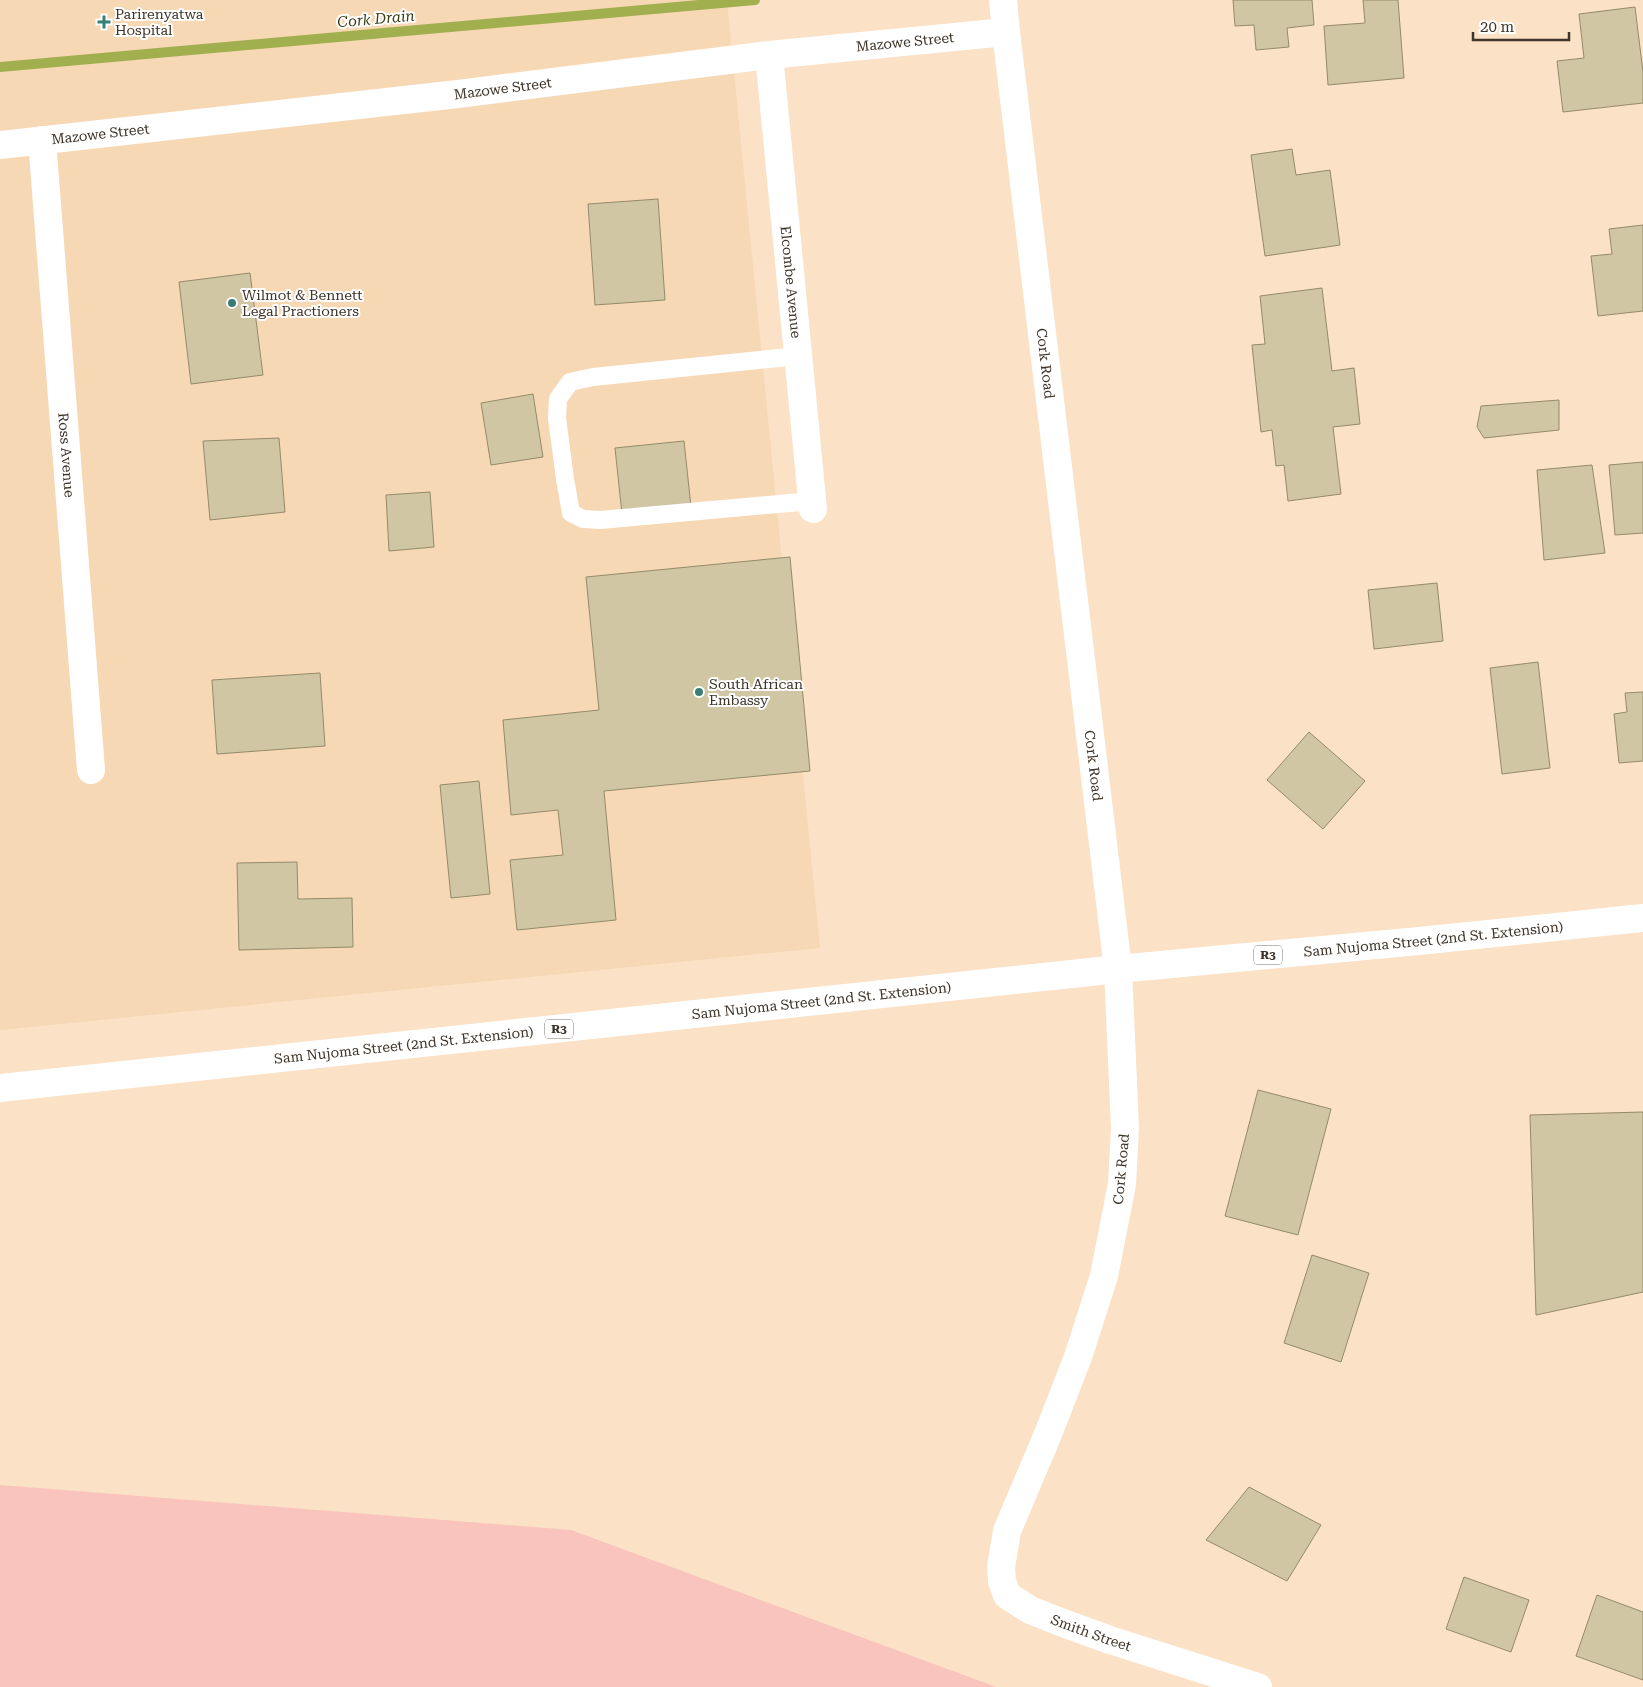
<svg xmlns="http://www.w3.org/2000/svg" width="1643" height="1687" viewBox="0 0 1643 1687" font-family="'Roboto Serif',serif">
	<rect width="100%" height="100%" fill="#fbe1c5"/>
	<!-- built -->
	<polygon fill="#f7d8b5" points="0,0 727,0 820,948 0,1030"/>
	<!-- green -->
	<polygon fill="#f9c3be" points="0,1485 571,1530 996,1687 0,1687"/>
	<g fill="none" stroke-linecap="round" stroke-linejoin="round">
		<!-- stream -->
		<polyline stroke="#a2af4f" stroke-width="10" points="0,67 755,0"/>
	</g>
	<!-- building -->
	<g fill="#d1c6a4" stroke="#948a69">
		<polygon points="1233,0 1312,0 1314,25 1287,28 1289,47 1256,50 1254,25 1235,26"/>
		<polygon points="1363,0 1398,0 1404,78 1328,85 1324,26 1365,23"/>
		<polygon points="1635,7 1643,72 1643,103 1563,112 1557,61 1584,58 1579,14"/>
		<polygon points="1292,149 1296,175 1330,170 1340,245 1265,256 1251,155"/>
		<polygon points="658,199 665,300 595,305 588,204"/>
		<polygon points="1643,225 1643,311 1598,316 1591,256 1612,254 1609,229"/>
		<polygon points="250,273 263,375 191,384 179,282"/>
		<polygon points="1322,288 1332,371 1354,368 1360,424 1333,427 1341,494 1288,501 1284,465 1276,466 1272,430 1261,432 1252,345 1265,344 1260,296"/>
		<polygon points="533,394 543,457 491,465 481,403"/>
		<polygon points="1559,400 1559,430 1484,438 1477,427 1481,406"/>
		<polygon points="279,438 285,512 210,520 203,441"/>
		<polygon points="684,441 691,507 622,514 615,448"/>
		<polygon points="1643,462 1643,533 1615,535 1609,465"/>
		<polygon points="1592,465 1605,553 1544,560 1537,470"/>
		<polygon points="430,492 434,547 389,551 386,495"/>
		<polygon points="790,557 810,771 604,791 616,920 517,930 510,860 563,855 558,810 511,815 503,720 599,710 586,577"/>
		<polygon points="1437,583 1443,641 1374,649 1368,590"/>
		<polygon points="1538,662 1550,768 1502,774 1490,668"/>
		<polygon points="320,673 325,746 217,754 212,680"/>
		<polygon points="1643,692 1643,761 1619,763 1614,714 1627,712 1625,693"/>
		<polygon points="1309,732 1365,781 1323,829 1267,780"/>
		<polygon points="479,781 490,894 451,898 440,785"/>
		<polygon points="297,862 298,899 352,898 353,947 239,950 237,863"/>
		<polygon points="1258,1090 1331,1109 1298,1235 1225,1216"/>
		<polygon points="1643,1112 1643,1292 1536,1315 1530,1115"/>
		<polygon points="1312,1255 1369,1273 1341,1362 1284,1343"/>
		<polygon points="1249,1487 1321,1525 1287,1581 1206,1540"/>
		<polygon points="1464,1577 1529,1600 1511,1652 1446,1629"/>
		<polygon points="1597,1595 1643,1612 1643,1680 1576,1656"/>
	</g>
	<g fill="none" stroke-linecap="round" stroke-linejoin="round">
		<!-- lane -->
		<polyline stroke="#fff" stroke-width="18" points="798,356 593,377 570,382 558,399 557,418 565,479 571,513 583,519 600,520 812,501"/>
		<!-- street -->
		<g stroke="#fff" stroke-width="28">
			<path id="s1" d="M1003,0L1006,32L1118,969L1125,1128L1122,1184L1104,1276L1078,1357L1048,1434L1007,1531L1001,1567L1002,1581L1007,1595L1030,1610L1063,1623L1110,1640L1258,1687"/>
			<path id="s2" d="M769,55L813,509"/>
			<path id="s3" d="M42,140L91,770"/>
			<path id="s4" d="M0,145L458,94L769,55L1006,32"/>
		</g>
		<!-- highway -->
		<path stroke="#fff" stroke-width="28" id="s5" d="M0,1088L1118,969L1419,941L1643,918"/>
	</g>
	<!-- markers -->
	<g fill="#397e75" stroke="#fff" stroke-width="2">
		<path d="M101.5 14.5h5v5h5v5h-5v5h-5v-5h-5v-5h5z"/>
		<circle cx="232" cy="303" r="5"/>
		<circle cx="699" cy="692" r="5"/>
	</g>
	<g text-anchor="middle" stroke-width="4" stroke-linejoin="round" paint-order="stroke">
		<!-- shield labels -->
		<g fill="#fff" stroke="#787169" stroke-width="1">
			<rect x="1254" y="945.5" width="28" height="19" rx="4"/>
			<rect x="545" y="1019.5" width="28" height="19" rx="4"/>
		</g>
		<g font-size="12" font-weight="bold" fill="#3e3429">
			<text x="1268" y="959">R3</text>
			<text x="559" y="1033">R3</text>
		</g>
		<!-- poi labels -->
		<g font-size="14" fill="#3e3429" stroke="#fff" text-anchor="start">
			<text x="115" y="19">Parirenyatwa<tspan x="115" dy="16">Hospital</tspan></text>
			<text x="242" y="300">Wilmot &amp; Bennett<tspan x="242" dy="16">Legal Practioners</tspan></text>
			<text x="709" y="689">South African<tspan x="709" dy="16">Embassy</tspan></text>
		</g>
		<!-- street labels -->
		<g font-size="14" fill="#3e3429" stroke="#fff">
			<text dy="5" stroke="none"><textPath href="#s4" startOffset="911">Mazowe Street</textPath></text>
			<text dy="5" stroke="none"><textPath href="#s4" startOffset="506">Mazowe Street</textPath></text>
			<text dy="5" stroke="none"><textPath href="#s4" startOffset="101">Mazowe Street</textPath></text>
			<text dy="5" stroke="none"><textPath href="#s2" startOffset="228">Elcombe Avenue</textPath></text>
			<text dy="5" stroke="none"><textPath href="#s1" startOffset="366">Cork Road</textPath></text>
			<text dy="5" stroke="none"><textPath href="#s3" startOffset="316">Ross Avenue</textPath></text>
			<text dy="5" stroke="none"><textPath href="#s1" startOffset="771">Cork Road</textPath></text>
			<text dy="5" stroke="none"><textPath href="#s5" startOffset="1441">Sam Nujoma Street (2nd St. Extension)</textPath></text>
			<text dy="5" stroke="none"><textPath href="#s5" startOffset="826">Sam Nujoma Street (2nd St. Extension)</textPath></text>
			<text dy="5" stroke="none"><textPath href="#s5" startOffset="406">Sam Nujoma Street (2nd St. Extension)</textPath></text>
			<text transform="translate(1121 1169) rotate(-85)" y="5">Cork Road</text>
			<text dy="5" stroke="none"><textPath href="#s1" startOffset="1716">Smith Street</textPath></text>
		</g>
		<!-- water labels -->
		<g font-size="15" font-style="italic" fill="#3a3f17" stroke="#fff">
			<text transform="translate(376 19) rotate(-5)" y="5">Cork Drain</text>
		</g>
	</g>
	<!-- scale -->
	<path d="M1473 32v8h96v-8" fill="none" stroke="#3e3429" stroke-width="2.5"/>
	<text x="1480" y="32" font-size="15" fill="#3e3429" stroke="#ffffff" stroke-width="4" paint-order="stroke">20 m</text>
</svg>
